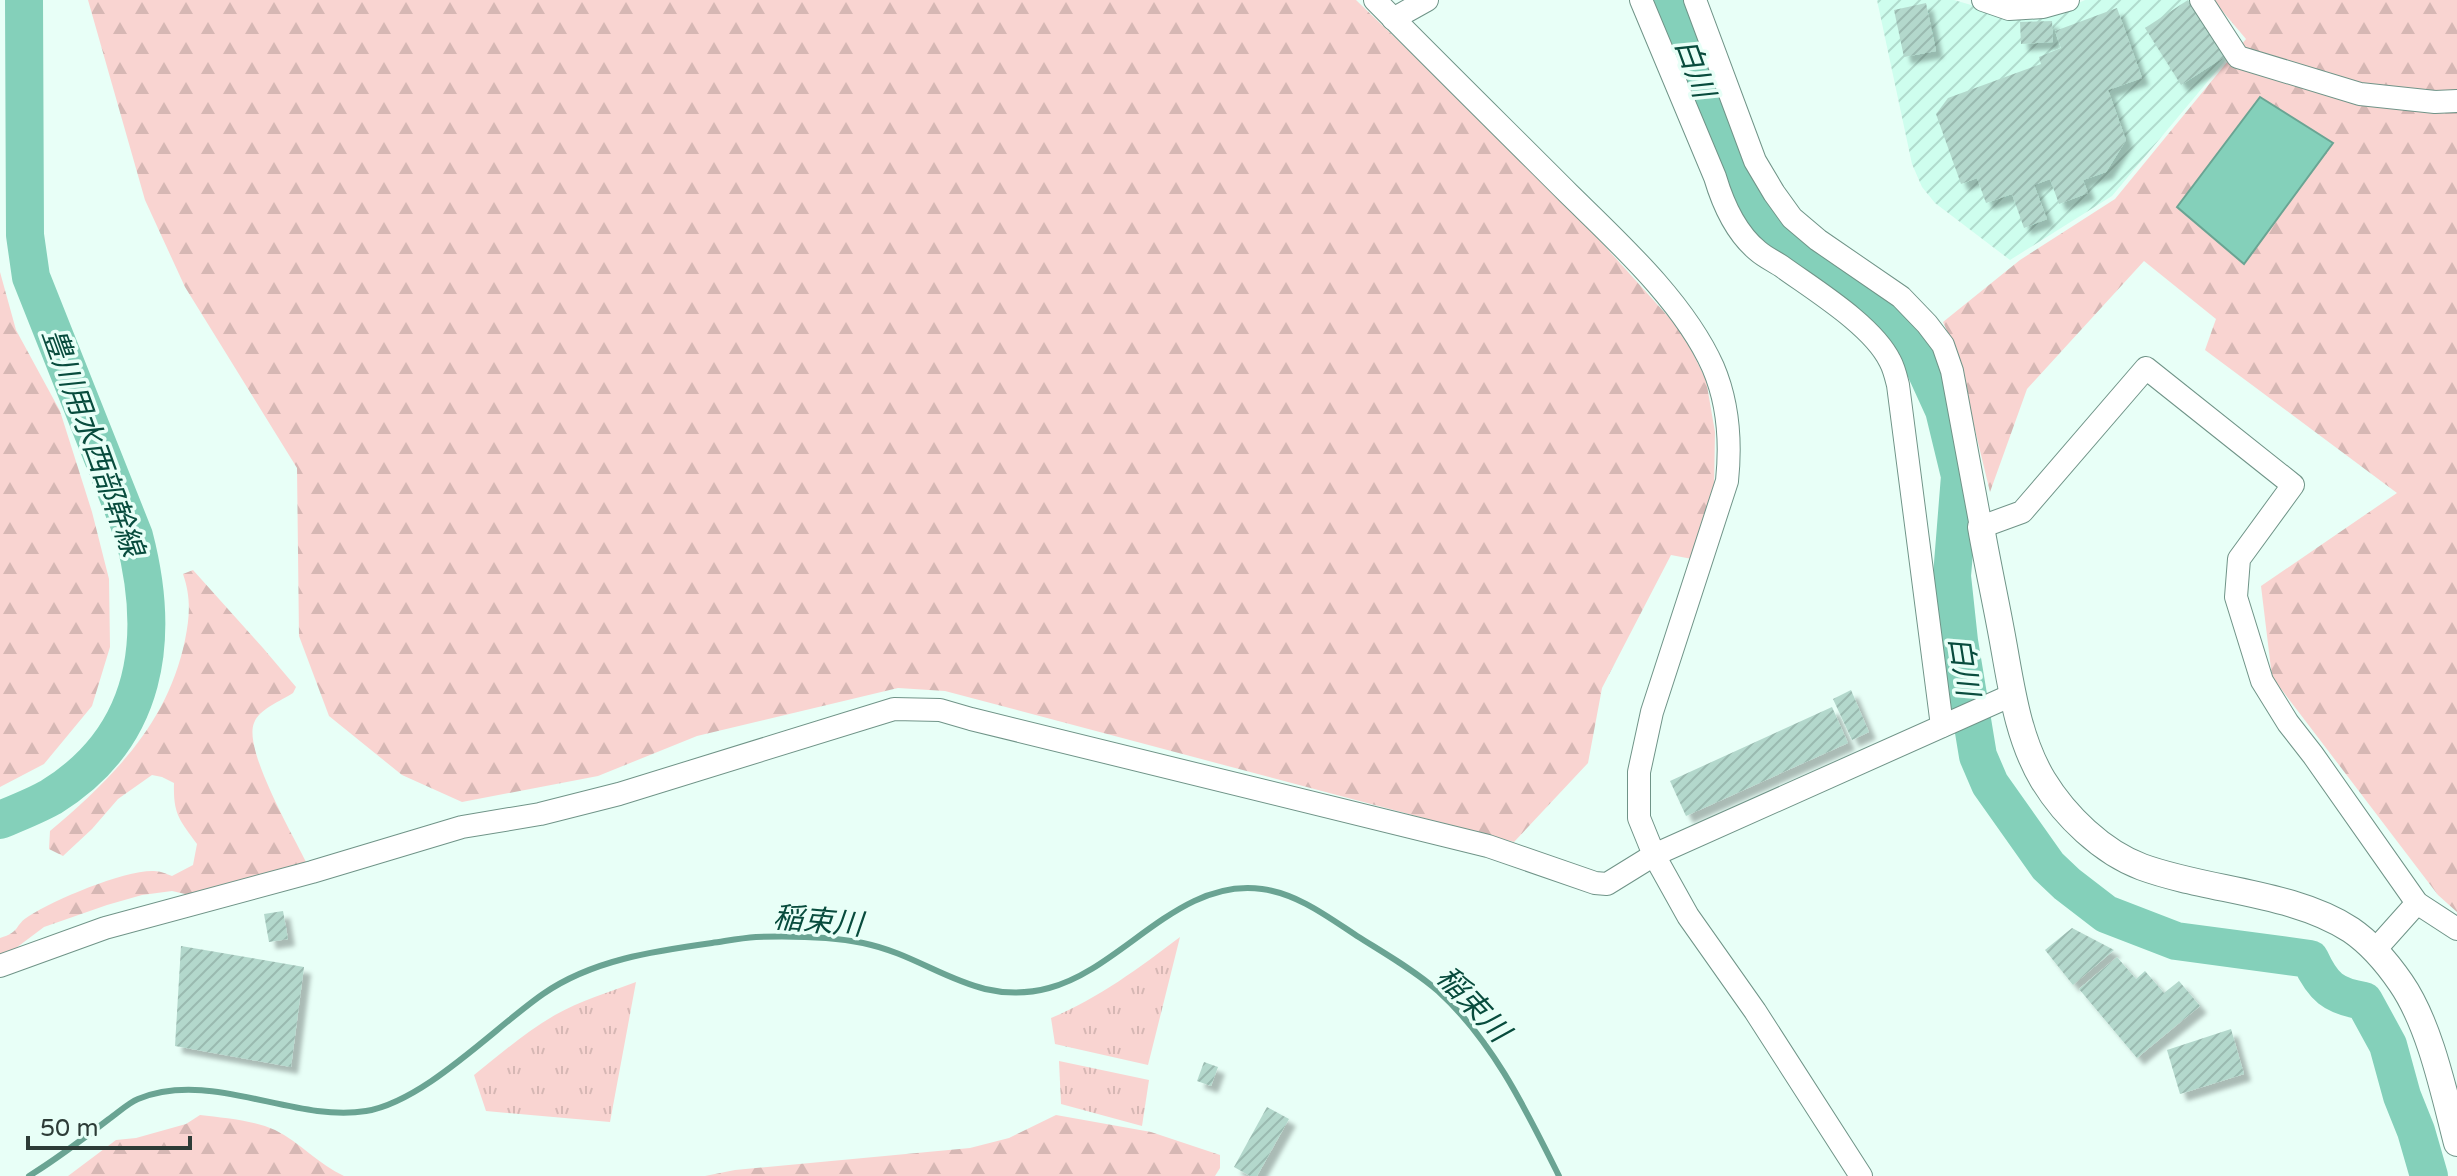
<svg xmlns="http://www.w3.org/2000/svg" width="2457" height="1176" viewBox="0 0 2457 1176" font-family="'Varela Round','Noto Sans JP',sans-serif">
	<defs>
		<pattern id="industrial-furrows" width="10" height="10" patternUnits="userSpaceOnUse" patternTransform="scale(2)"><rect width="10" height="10" fill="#cefeee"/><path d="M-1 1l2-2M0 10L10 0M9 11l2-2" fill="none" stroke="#b1dbcd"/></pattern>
		<pattern id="grass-tufts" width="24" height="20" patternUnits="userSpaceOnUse" patternTransform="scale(2)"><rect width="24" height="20" fill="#f9d4d1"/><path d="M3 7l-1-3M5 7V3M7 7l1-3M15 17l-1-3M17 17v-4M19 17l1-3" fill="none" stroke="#d6b7b4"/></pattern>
		<pattern id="forest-firs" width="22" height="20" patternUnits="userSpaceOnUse" patternTransform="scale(2)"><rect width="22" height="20" fill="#f9d4d1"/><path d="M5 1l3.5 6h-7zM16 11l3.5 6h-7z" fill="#d6b7b4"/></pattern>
		<pattern id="building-hatch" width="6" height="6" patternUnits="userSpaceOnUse" patternTransform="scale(2)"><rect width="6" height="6" fill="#b3d8cc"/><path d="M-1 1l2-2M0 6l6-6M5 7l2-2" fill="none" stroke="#9abab0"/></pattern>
		<filter id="shadow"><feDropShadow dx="7" dy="7" stdDeviation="2" flood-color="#0004"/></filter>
	</defs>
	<rect width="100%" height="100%" fill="#e8fff7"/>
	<!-- industrial -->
	<polygon fill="url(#industrial-furrows)" points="1877,0 1954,0 2009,16 2065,9 2085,0 2191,0 2229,56 2112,196 2010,260 1935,203 1922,187 1912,164"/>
	<!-- grass -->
	<g fill="url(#grass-tufts)">
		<path d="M1180,937L1148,1065L1055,1044L1051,1018C1099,998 1139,968 1180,937Z"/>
		<path d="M636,982L610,1122L486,1111L474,1075C500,1054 526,1032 555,1015C580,1001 609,992 636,982Z"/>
		<polygon points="1059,1061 1149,1080 1142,1126 1061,1104"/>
	</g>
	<!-- forest -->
	<g fill="url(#forest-firs)">
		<polygon points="88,0 1356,0 1557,193 1683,333 1706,380 1715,432 1714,490 1692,559 1671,555 1602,688 1588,763 1514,842 945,691 898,688 697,736 598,776 462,802 402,775 329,716 299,636 297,468 185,287 145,200"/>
		<polygon points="2213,0 2457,0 2457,912 2438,895 2272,677 2261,586 2397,493 2205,350 2216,319 2144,261 2027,389 1990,492 1956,351 1943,322 2020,260 2115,199 2246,39"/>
		<polygon points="0,272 16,330 60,411 92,512 109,579 110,647 92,706 44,764 0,787"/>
		<path d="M193,570L263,648L296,687L293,693C281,701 259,709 254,723C243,749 293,835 306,862L194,896L172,891L142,895L107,905L44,927L0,960V938C21,932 14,925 29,916C54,900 124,870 154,871C160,871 167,874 172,876L193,865L197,844C180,820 173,815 174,783L162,777L152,775L118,799L92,829L63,856L49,849L50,831C113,778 168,723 185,640C190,616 191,597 183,574Z"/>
		<path d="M200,1115C224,1118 253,1120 275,1130C300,1142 319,1165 344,1176H68L116,1140L136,1138L186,1124Z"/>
		<polygon points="1056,1115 1151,1132 1220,1155 1220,1168 1215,1176 705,1176 735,1170 970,1148 1009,1138"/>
	</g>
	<!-- water -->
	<polygon fill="#84d0ba" stroke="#6aa493" stroke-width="2" points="2260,97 2333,143 2244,264 2177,207"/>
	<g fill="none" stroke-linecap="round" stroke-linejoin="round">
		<!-- stream -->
		<path stroke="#6aa493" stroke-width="6" d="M29,1176C57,1159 83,1139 109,1119C118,1113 128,1103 138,1099C211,1069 294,1123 366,1111C425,1101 494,1028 543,994C592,960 654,951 712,943C726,941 741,938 756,937C787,936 832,937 863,943C931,957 974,1008 1049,988C1122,969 1179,877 1262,889C1298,894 1328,917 1357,936C1384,953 1414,970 1438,991C1493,1041 1526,1110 1559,1176"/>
		<!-- river -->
		<g stroke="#84d0ba" stroke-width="38">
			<path d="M1670,0L1730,156L1746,204L1774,237L1853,298L1889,319L1918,353L1944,410L1960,476L1952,576L1959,641L1978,756L1990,784L2048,866L2067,884L2106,914L2176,941L2310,959C2323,987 2333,996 2364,1001L2388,1045L2402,1096L2416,1131L2429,1176"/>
			<path d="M0,820C17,813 35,806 51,797C148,737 161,639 134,536L31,277L25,235L24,0"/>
		</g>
	</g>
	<!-- building -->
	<g fill="url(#building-hatch)" filter="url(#shadow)">
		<polygon points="2188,0 2224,57 2181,85 2145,28"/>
		<polygon points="1926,3 1936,51 1904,57 1894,10"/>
		<polygon points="2117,8 2142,78 2108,90 2126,140 2106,172 2083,180 2088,193 2059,204 2050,179 2034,185 2047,219 2024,228 2012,194 1986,203 1977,178 1961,184 1936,114 1948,98 2041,64 2039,57 2061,48 2055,31"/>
		<polygon points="2052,21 2053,42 2021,44 2020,22"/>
		<polygon points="1851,690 1869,732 1852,740 1833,699"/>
		<polygon points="1832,707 1848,743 1686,816 1670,781"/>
		<polygon points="283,911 288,939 269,942 264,914"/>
		<polygon points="2072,928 2114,950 2073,985 2045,950"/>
		<polygon points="181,946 304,967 291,1067 175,1046"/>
		<polygon points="2117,957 2136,979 2145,971 2164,993 2179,981 2200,1006 2137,1058 2079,989"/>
		<polygon points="2231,1029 2244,1074 2180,1094 2167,1050"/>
		<polygon points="1204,1062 1218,1067 1211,1086 1197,1081"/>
		<polygon points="1267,1107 1289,1119 1257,1176 1250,1176 1234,1167"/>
	</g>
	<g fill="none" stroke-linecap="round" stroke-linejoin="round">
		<!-- minor casing -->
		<g stroke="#709488" stroke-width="24">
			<g id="minor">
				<path d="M1375,0C1439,65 1504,129 1569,194C1619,243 1684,302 1713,367C1728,402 1731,443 1727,481L1652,712L1639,772V818L1654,855L1688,916L1755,1011L1861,1176"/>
				<path d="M1641,0L1715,177C1723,204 1736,233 1758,251C1766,258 1776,262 1784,268C1816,291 1873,326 1890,361C1894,368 1896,377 1898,385L1942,726"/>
				<polyline points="1695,0 1755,161 1774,193 1792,218 1818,240 1901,297 1927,324 1943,345 1952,371 1981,527 2022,512 2146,368 2293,485 2239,559 2236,597 2262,681 2288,723 2313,755 2417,903 2457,929"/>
				<polyline points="1983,0 2009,9 2043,7 2068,0"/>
				<polyline points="2201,0 2238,57 2360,94 2435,102 2457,101"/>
				<polyline points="1393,19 1427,0"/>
				<polyline points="2375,950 2417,903"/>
				<polyline points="0,966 105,928 312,872 462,827 540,814 619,794 894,709 940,710 971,719 1488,846 1595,883 1607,884 1654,855 2012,695"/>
			</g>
		</g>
		<!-- tertiary casing -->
		<g stroke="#709488" stroke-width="28">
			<path id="tertiary" d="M1981,527C1988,567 1997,607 2004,647C2012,692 2019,740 2043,780C2065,816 2102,852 2142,867C2208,891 2293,892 2351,930C2370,943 2388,964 2401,983C2430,1025 2444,1093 2457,1143"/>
		</g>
		<!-- minor -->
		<use href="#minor" stroke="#fff" stroke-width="22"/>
		<!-- tertiary -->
		<use href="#tertiary" stroke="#fff" stroke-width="26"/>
	</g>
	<g text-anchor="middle" stroke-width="7" stroke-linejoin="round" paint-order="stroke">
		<!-- water labels -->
		<g font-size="30" font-style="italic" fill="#084c3d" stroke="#e8fff7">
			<text transform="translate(1695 68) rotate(70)" y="10">白川</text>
			<text transform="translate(93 442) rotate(70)" y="10">豊川用水西部幹線</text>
			<text transform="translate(1964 666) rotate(81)" y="10">白川</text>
			<text transform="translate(818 921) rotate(5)" y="10">稲束川</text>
			<text transform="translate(1473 1004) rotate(47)" y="10">稲束川</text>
		</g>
	</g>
	<!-- scale -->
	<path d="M28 1136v12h162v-12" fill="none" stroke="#2d3c37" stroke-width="4"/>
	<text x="40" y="1136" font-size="24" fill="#2d3c37" stroke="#e8fff7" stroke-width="6" paint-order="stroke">50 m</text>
</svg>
